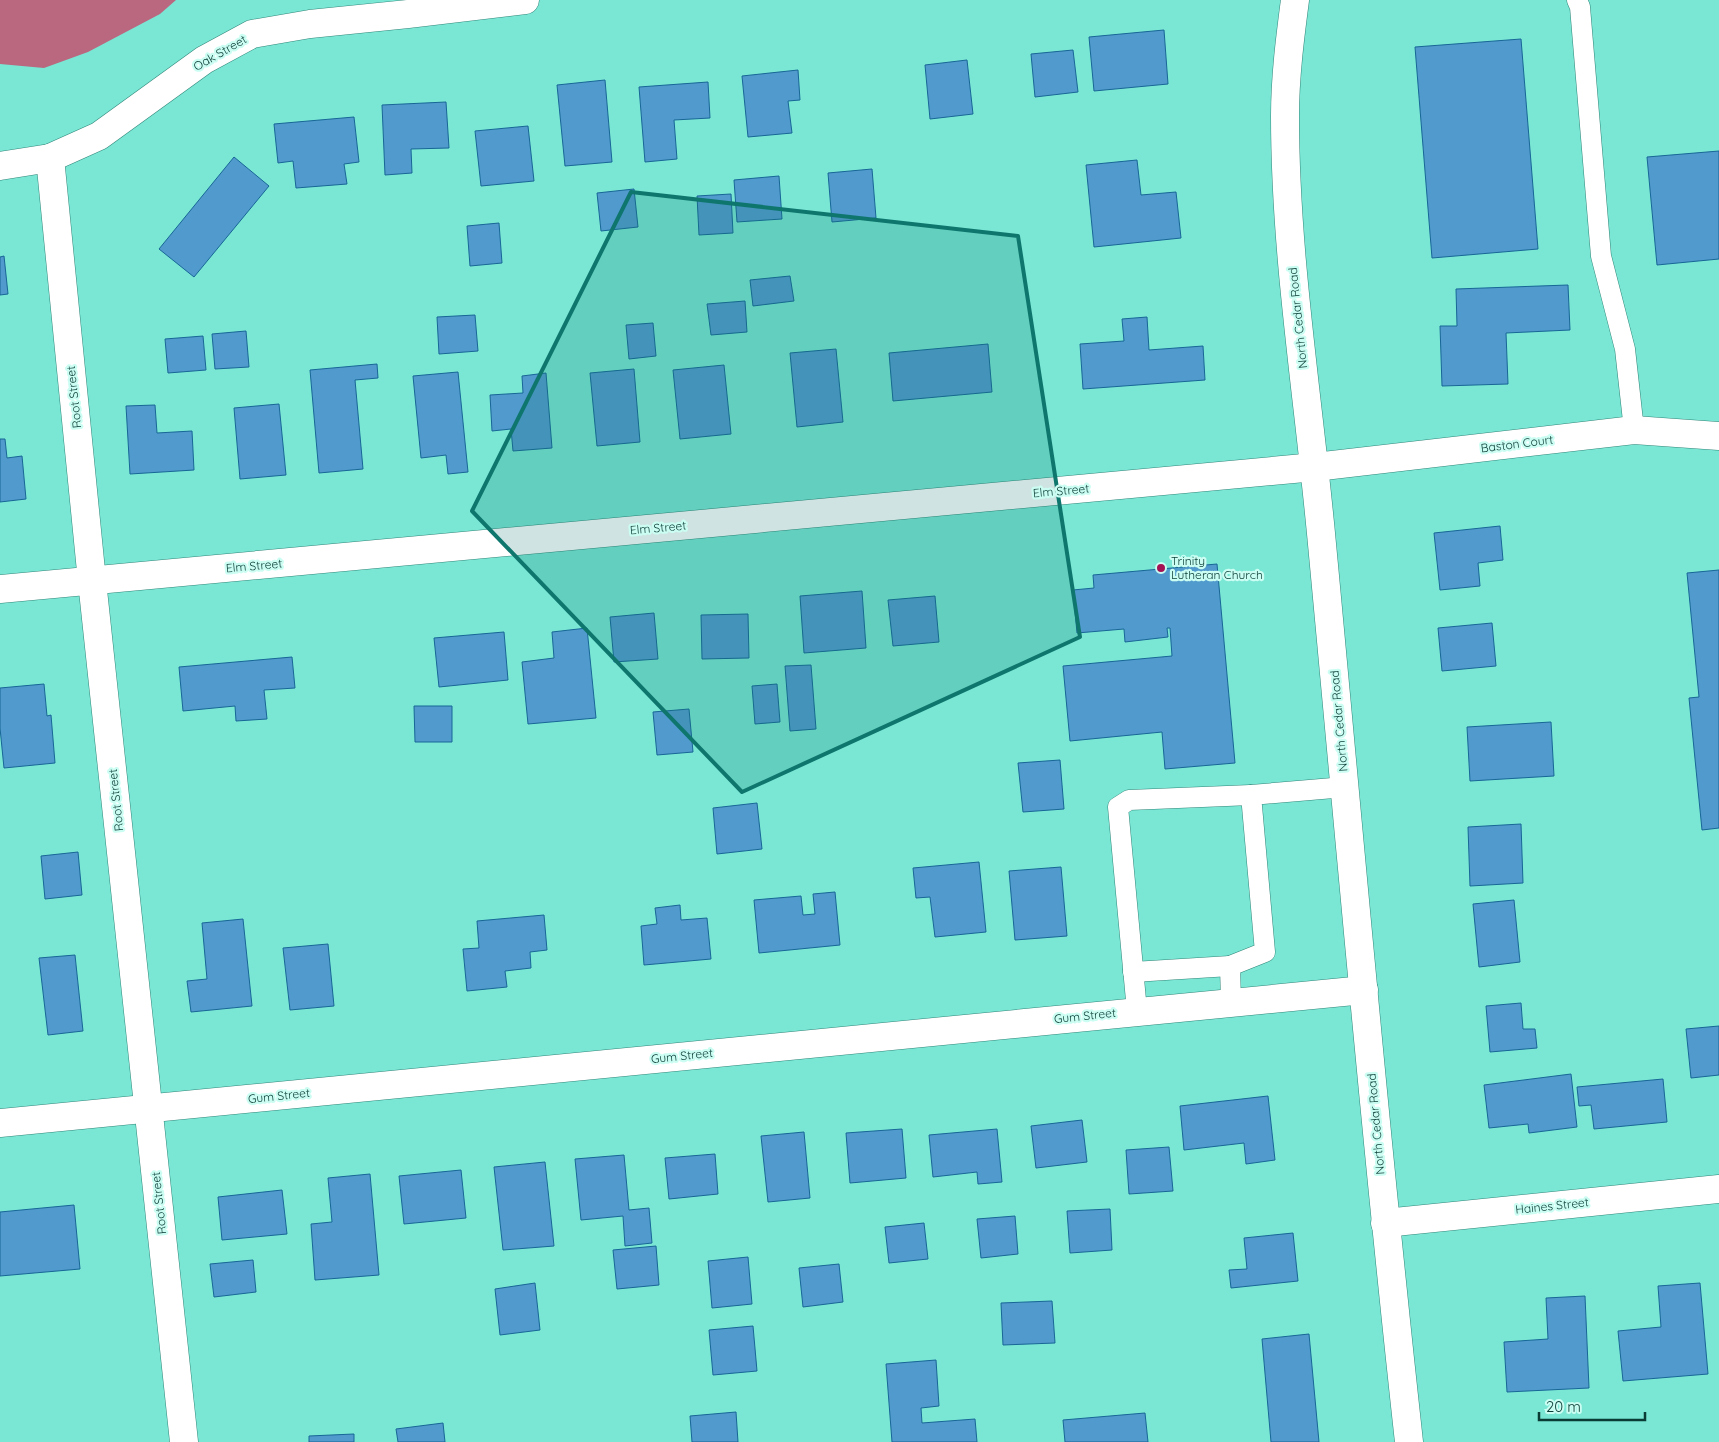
<svg xmlns="http://www.w3.org/2000/svg" width="1719" height="1442" viewBox="0 0 1719 1442" font-family="Quicksand,sans-serif">
	<rect width="100%" height="100%" fill="#79e7d4"/>
	<!-- water -->
	<polygon fill="#b96880" points="0,0 176,0 160,14 88,52 44,68 0,64"/>
	<!-- building -->
	<g fill="#509acd" stroke="#186696">
		<polygon points="1164,30 1168,84 1094,91 1089,37"/>
		<polygon points="1521,39 1538,249 1432,258 1415,47"/>
		<polygon points="1073,50 1078,92 1035,97 1031,54"/>
		<polygon points="967,60 973,114 930,119 925,65"/>
		<polygon points="798,70 800,100 788,101 792,133 748,137 742,76"/>
		<polygon points="605,80 612,162 565,166 557,85"/>
		<polygon points="708,82 710,118 674,120 677,159 645,162 639,87"/>
		<polygon points="446,102 449,148 411,149 412,173 385,175 382,105"/>
		<polygon points="354,117 359,162 344,164 347,184 296,188 293,161 278,163 274,124"/>
		<polygon points="528,126 534,181 481,186 475,131"/>
		<polygon points="1719,151 1719,259 1657,265 1647,157"/>
		<polygon points="234,157 269,186 194,277 159,249"/>
		<polygon points="1137,160 1141,195 1176,192 1181,238 1094,247 1086,165"/>
		<polygon points="872,169 876,218 832,222 828,173"/>
		<polygon points="779,176 782,219 737,222 734,180"/>
		<polygon points="634,189 638,227 601,231 597,193"/>
		<polygon points="731,194 733,233 699,235 697,196"/>
		<polygon points="499,223 502,263 470,266 467,226"/>
		<polygon points="4,256 8,294 0,295 0,257"/>
		<polygon points="790,276 794,301 753,306 750,280"/>
		<polygon points="1568,285 1570,330 1506,333 1508,384 1442,386 1440,326 1457,326 1456,289"/>
		<polygon points="745,301 747,332 711,335 707,304"/>
		<polygon points="475,315 478,351 439,354 437,317"/>
		<polygon points="1147,317 1149,350 1203,346 1205,380 1083,389 1080,344 1124,341 1122,319"/>
		<polygon points="653,323 656,356 629,359 626,325"/>
		<polygon points="246,331 249,367 215,369 212,334"/>
		<polygon points="203,336 206,370 168,373 165,339"/>
		<polygon points="988,344 992,392 893,401 889,353"/>
		<polygon points="836,349 843,422 797,427 790,353"/>
		<polygon points="377,364 378,378 355,380 363,469 319,473 310,370"/>
		<polygon points="724,365 731,434 680,439 673,370"/>
		<polygon points="634,369 640,442 597,446 590,373"/>
		<polygon points="458,372 468,472 448,474 446,455 421,458 413,376"/>
		<polygon points="546,373 552,448 513,451 511,429 492,431 490,395 523,393 522,376"/>
		<polygon points="279,404 286,475 240,479 234,408"/>
		<polygon points="155,405 157,433 192,431 194,470 130,474 126,406"/>
		<polygon points="0,439 5,439 7,458 22,456 26,499 0,502"/>
		<polygon points="1500,526 1503,560 1478,563 1480,586 1440,590 1434,533"/>
		<polygon points="1217,564 1235,763 1165,769 1162,732 1070,741 1063,666 1172,656 1170,628 1167,628 1168,637 1125,642 1124,629 1077,633 1073,590 1094,588 1093,575"/>
		<polygon points="1719,570 1719,828 1702,830 1689,698 1699,697 1687,573"/>
		<polygon points="862,591 866,648 804,653 800,596"/>
		<polygon points="935,596 939,642 893,646 888,600"/>
		<polygon points="654,613 658,659 614,662 610,617"/>
		<polygon points="748,614 749,658 702,659 701,615"/>
		<polygon points="1492,623 1496,666 1442,671 1438,628"/>
		<polygon points="587,628 596,718 528,724 522,662 554,658 552,632"/>
		<polygon points="504,632 508,680 439,687 434,638"/>
		<polygon points="292,657 295,688 264,690 267,719 236,721 235,706 183,711 179,667"/>
		<polygon points="811,665 816,729 790,731 785,666"/>
		<polygon points="44,684 47,716 51,715 55,763 4,768 0,728 0,688"/>
		<polygon points="777,684 780,722 755,724 752,686"/>
		<polygon points="414,706 452,706 452,742 415,742"/>
		<polygon points="689,709 693,752 657,755 653,712"/>
		<polygon points="1551,722 1554,776 1470,781 1467,727"/>
		<polygon points="1060,760 1064,809 1023,812 1018,763"/>
		<polygon points="757,803 762,849 717,854 713,808"/>
		<polygon points="1521,824 1523,883 1470,886 1468,827"/>
		<polygon points="78,852 82,895 45,899 41,856"/>
		<polygon points="979,862 986,932 935,937 930,897 916,898 913,868"/>
		<polygon points="1061,867 1067,936 1015,940 1009,871"/>
		<polygon points="835,892 840,945 759,953 754,900 801,896 803,915 815,914 813,894"/>
		<polygon points="1514,900 1520,962 1479,967 1473,904"/>
		<polygon points="680,905 681,920 707,918 711,959 644,965 641,926 657,924 655,908"/>
		<polygon points="544,915 547,950 530,952 531,968 505,971 507,987 467,991 463,949 479,948 477,921"/>
		<polygon points="243,919 252,1006 191,1012 187,981 207,979 202,923"/>
		<polygon points="328,944 334,1006 290,1010 283,948"/>
		<polygon points="75,955 83,1031 48,1035 39,958"/>
		<polygon points="1521,1003 1523,1029 1535,1029 1537,1048 1490,1052 1486,1006"/>
		<polygon points="1719,1026 1719,1075 1691,1078 1686,1029"/>
		<polygon points="1571,1074 1577,1127 1529,1133 1528,1124 1489,1128 1484,1085"/>
		<polygon points="1663,1079 1667,1122 1594,1129 1591,1105 1579,1106 1577,1087"/>
		<polygon points="1268,1096 1275,1160 1246,1164 1244,1143 1184,1150 1180,1106"/>
		<polygon points="1082,1120 1087,1162 1036,1168 1031,1126"/>
		<polygon points="902,1129 906,1178 850,1183 846,1133"/>
		<polygon points="997,1129 1002,1182 978,1184 977,1172 933,1177 929,1135"/>
		<polygon points="804,1132 810,1198 768,1202 761,1136"/>
		<polygon points="1169,1147 1173,1191 1129,1194 1126,1150"/>
		<polygon points="715,1154 718,1194 669,1199 665,1158"/>
		<polygon points="624,1155 629,1210 649,1208 652,1243 625,1246 623,1216 581,1220 575,1159"/>
		<polygon points="545,1162 554,1246 503,1250 494,1167"/>
		<polygon points="461,1170 466,1218 404,1224 399,1176"/>
		<polygon points="370,1174 379,1275 315,1280 311,1224 332,1222 328,1178"/>
		<polygon points="282,1190 287,1234 222,1240 218,1197"/>
		<polygon points="74,1205 80,1269 0,1276 0,1212"/>
		<polygon points="1110,1209 1112,1250 1070,1253 1067,1211"/>
		<polygon points="1015,1216 1018,1254 981,1258 977,1219"/>
		<polygon points="924,1223 928,1259 889,1263 885,1227"/>
		<polygon points="1293,1233 1298,1281 1231,1288 1229,1270 1247,1269 1244,1238"/>
		<polygon points="656,1246 659,1285 617,1289 613,1250"/>
		<polygon points="748,1257 752,1304 712,1308 708,1261"/>
		<polygon points="253,1260 256,1292 214,1297 210,1264"/>
		<polygon points="839,1264 843,1302 803,1307 799,1268"/>
		<polygon points="535,1283 540,1330 500,1335 495,1289"/>
		<polygon points="1700,1283 1708,1374 1623,1381 1618,1331 1661,1327 1658,1286"/>
		<polygon points="1585,1296 1589,1388 1507,1392 1504,1342 1548,1339 1546,1298"/>
		<polygon points="1052,1301 1055,1343 1003,1345 1001,1303"/>
		<polygon points="753,1326 757,1371 713,1375 709,1330"/>
		<polygon points="1309,1334 1319,1442 1271,1442 1262,1339"/>
		<polygon points="936,1360 939,1406 921,1408 922,1423 975,1419 977,1442 892,1442 886,1364"/>
		<polygon points="736,1412 738,1442 692,1442 690,1416"/>
		<polygon points="1145,1413 1148,1442 1065,1442 1063,1420"/>
		<polygon points="443,1423 445,1442 398,1442 396,1429"/>
		<polygon points="354,1434 354,1442 309,1442 309,1436"/>
	</g>
	<g fill="none" stroke-linecap="round" stroke-linejoin="round">
		<!-- service casing -->
		<g stroke="#308679" stroke-width="21">
			<g id="service">
				<polyline points="1577,0 1580,7 1601,256 1625,349 1634,430"/>
				<polyline points="1133,972 1230,966"/>
				<polyline points="1231,1002 1230,966 1265,952 1251,795 1345,787"/>
				<polyline points="1137,1011 1118,807 1129,800 1251,795"/>
			</g>
		</g>
		<!-- minor casing -->
		<g stroke="#308679" stroke-width="29">
			<g id="minor">
				<polyline points="50,158 92,581 184,1442"/>
				<polyline points="0,166 50,158 99,136 204,60 252,34 310,24 408,14 525,0"/>
				<polyline points="0,589 1315,467 1634,430 1719,436"/>
				<polyline points="0,1123 1364,990"/>
				<polyline points="1385,1223 1719,1189"/>
			</g>
		</g>
		<!-- tertiary casing -->
		<g stroke="#308679" stroke-width="29">
			<path id="tertiary" d="M1295,0C1290,38 1285,77 1285,116C1285,259 1309,401 1322,544C1350,843 1376,1143 1409,1442"/>
		</g>
		<!-- service -->
		<use href="#service" stroke="#fff" stroke-width="20"/>
		<!-- minor -->
		<use href="#minor" stroke="#fff" stroke-width="28"/>
		<!-- tertiary -->
		<use href="#tertiary" stroke="#fff" stroke-width="28"/>
	</g>
	<!-- marked area -->
	<path fill="#0f766e" fill-opacity="0.2" stroke="#0f766e" stroke-width="4" stroke-linejoin="round" d="M631,192L1018,236L1080,637L742,792L472,511Z"/>
	<!-- markers -->
	<circle fill="#a41254" stroke="#cbfdf3" stroke-width="2" cx="1161" cy="568" r="5"/>
	<g text-anchor="middle" stroke-width="4.5" stroke-linejoin="round" paint-order="stroke">
		<!-- street labels -->
		<g font-size="12" fill="#0a3c35" stroke="#cbfdf3">
			<text transform="translate(220 53) rotate(-30)" y="4">Oak Street</text>
			<text transform="translate(1298 318) rotate(-96)" y="4">North Cedar Road</text>
			<text transform="translate(74 397) rotate(-96)" y="4">Root Street</text>
			<text transform="translate(1517 444) rotate(-7)" y="4">Baston Court</text>
			<text transform="translate(1061 491) rotate(-5)" y="4">Elm Street</text>
			<text transform="translate(658 528) rotate(-5)" y="4">Elm Street</text>
			<text transform="translate(254 566) rotate(-5)" y="4">Elm Street</text>
			<text transform="translate(1339 721) rotate(-95)" y="4">North Cedar Road</text>
			<text transform="translate(116 800) rotate(-96)" y="4">Root Street</text>
			<text transform="translate(1085 1016) rotate(-6)" y="4">Gum Street</text>
			<text transform="translate(682 1056) rotate(-6)" y="4">Gum Street</text>
			<text transform="translate(279 1096) rotate(-6)" y="4">Gum Street</text>
			<text transform="translate(1376 1124) rotate(-95)" y="4">North Cedar Road</text>
			<text transform="translate(159 1203) rotate(-96)" y="4">Root Street</text>
			<text transform="translate(1552 1206) rotate(-6)" y="4">Haines Street</text>
		</g>
		<!-- poi labels -->
		<g font-size="12" fill="#0a3c35" stroke="#cbfdf3" text-anchor="start">
			<text x="1171" y="565">Trinity<tspan x="1171" dy="14">Lutheran Church</tspan></text>
		</g>
	</g>
	<!-- scale -->
	<path d="M1539 1412v8h106v-8" fill="none" stroke="#0a3c35" stroke-width="2.5"/>
	<text x="1546" y="1412" font-size="15" fill="#0a3c35" stroke="#cbfdf3" stroke-width="4" paint-order="stroke">20 m</text>
</svg>
